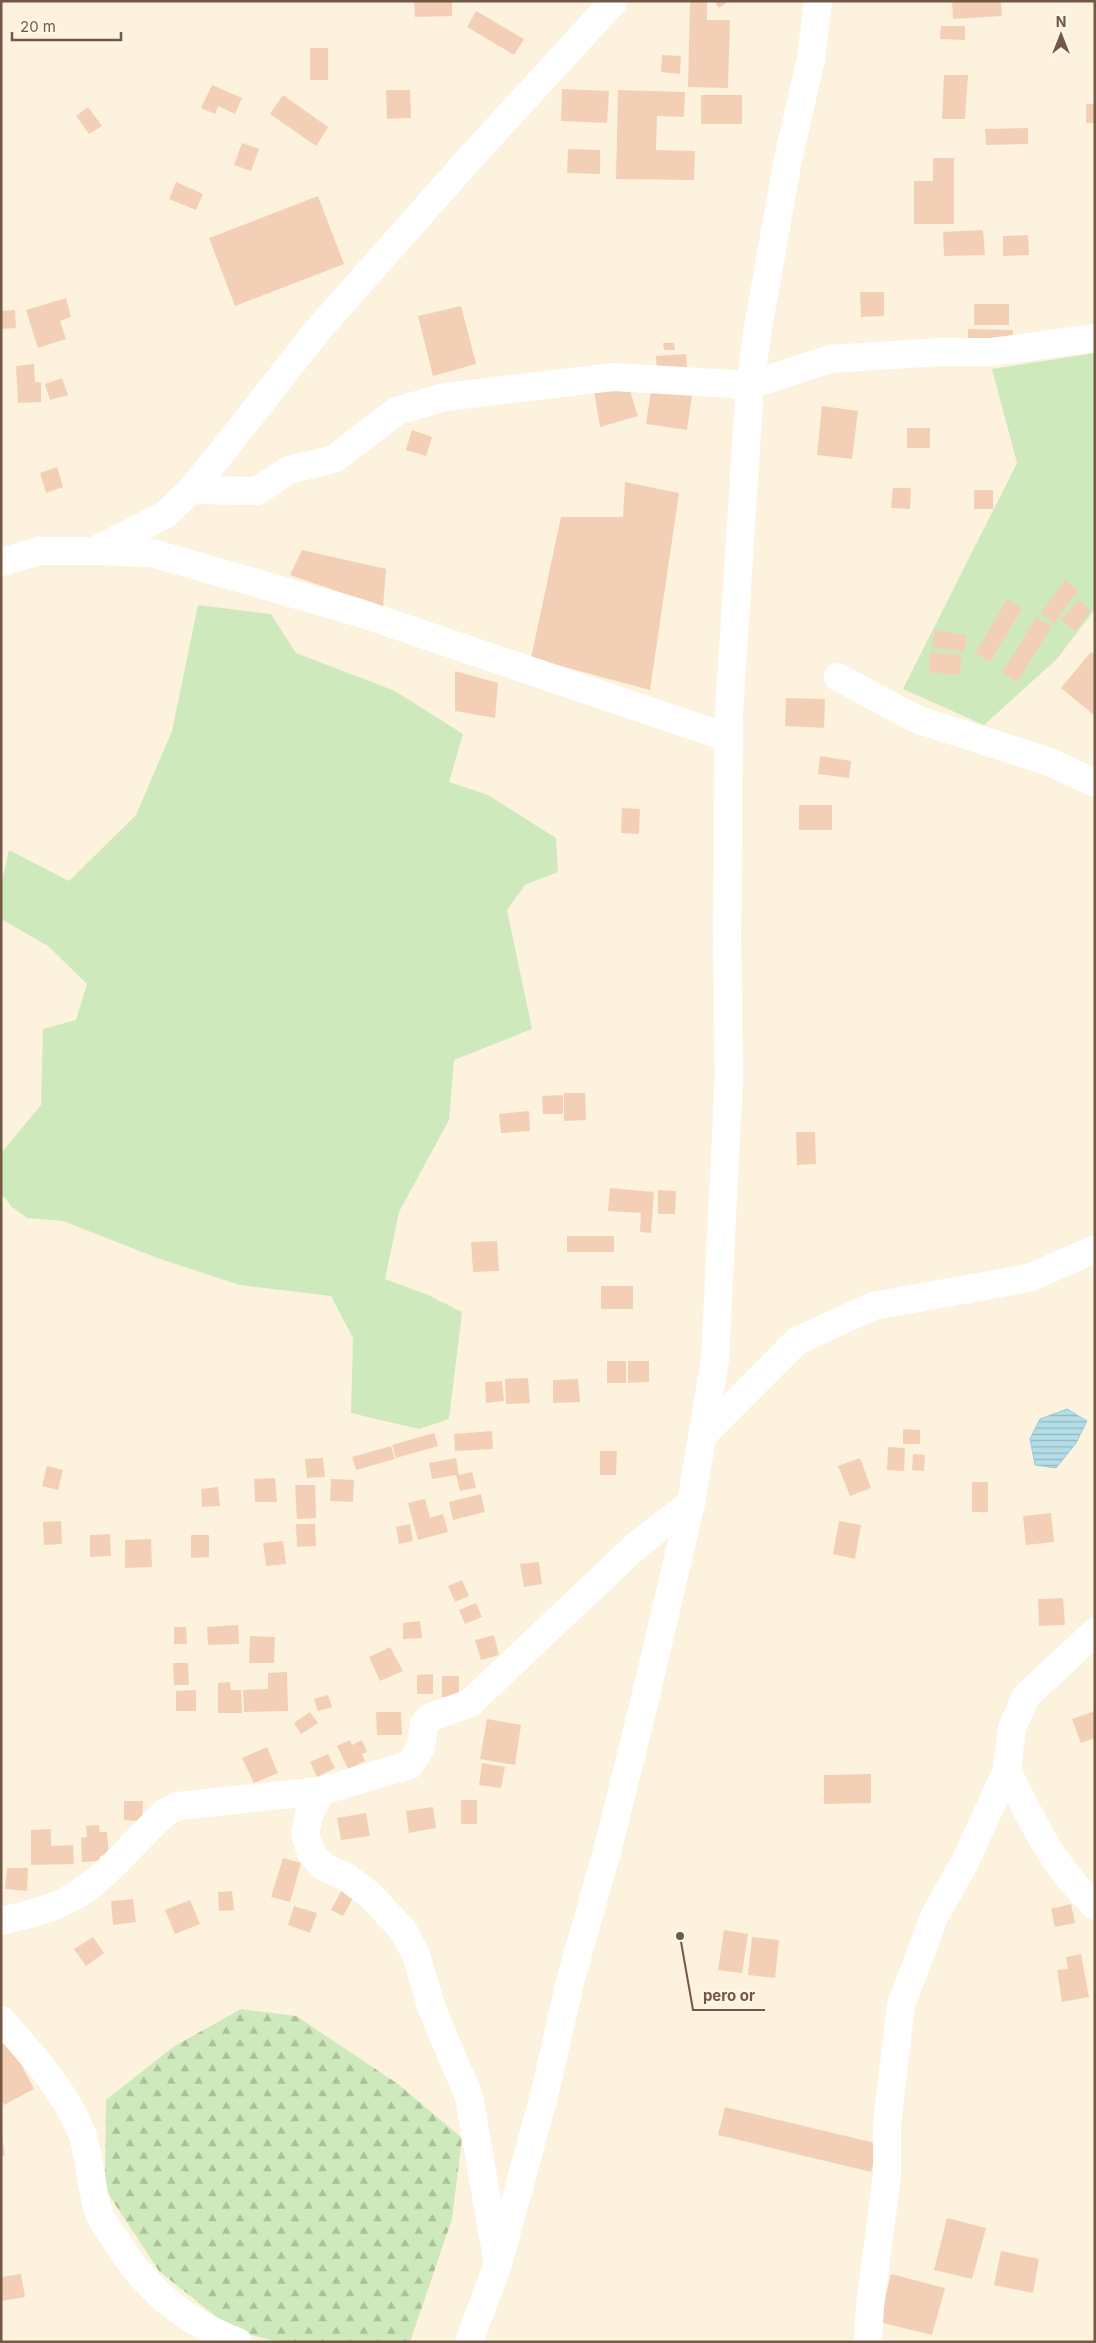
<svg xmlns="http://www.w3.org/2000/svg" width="1096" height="2343" viewBox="0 0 1096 2343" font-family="Inter,sans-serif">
	<defs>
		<pattern id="forest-firs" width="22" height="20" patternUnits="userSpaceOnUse" patternTransform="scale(1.25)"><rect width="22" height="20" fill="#ceeabd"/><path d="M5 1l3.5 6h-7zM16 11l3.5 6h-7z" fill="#acc09b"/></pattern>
		<pattern id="water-rules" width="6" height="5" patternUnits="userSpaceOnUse" patternTransform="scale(1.25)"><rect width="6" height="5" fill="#b3dde7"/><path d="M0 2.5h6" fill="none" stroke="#96b6bd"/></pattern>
	</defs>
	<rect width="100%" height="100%" fill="#fdf2de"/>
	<!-- green -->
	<g fill="#ceeabd">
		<polygon points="1095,353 1095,609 1057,659 984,725 903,689 1017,463 992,369"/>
		<polygon points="198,605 271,614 296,653 395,691 463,734 449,782 488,795 556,838 558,872 525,885 507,910 532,1029 454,1060 449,1120 399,1212 385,1279 428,1295 462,1312 449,1419 419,1429 351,1413 353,1338 331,1296 240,1285 160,1259 63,1221 27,1218 12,1207 1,1193 1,1153 41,1105 43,1029 76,1020 87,984 48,946 1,919 1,885 9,850 69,881 136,815 172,731"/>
	</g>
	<!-- forest -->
	<polygon fill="url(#forest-firs)" points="241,2009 296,2016 398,2084 462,2138 452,2219 410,2342 279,2342 233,2330 159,2271 105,2189 106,2100 173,2047"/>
	<!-- water -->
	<polygon fill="url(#water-rules)" stroke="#99ccd9" points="1067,1409 1087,1421 1076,1443 1056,1468 1035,1465 1030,1439 1040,1419"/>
	<!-- building -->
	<g fill="#f3d0b5">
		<polygon points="414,1 452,1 452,16 415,17"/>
		<polygon points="690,1 707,1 707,20 730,20 728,88 688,87"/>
		<polygon points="714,1 729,1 719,8"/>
		<polygon points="952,1 1001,1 1002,16 953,19"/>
		<polygon points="476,11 524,39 514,55 467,27"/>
		<polygon points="941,26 965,26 965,40 940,39"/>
		<rect x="310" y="48" width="18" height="32"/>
		<polygon points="662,55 681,56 680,74 661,72"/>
		<polygon points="944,75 968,75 965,119 942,119"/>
		<polygon points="212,85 242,98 235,114 218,106 215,114 201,108"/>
		<polygon points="562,89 609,91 607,123 561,121"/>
		<polygon points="386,90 410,90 411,118 387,119"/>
		<polygon points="618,90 685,92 684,117 657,116 656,150 695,151 694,180 616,179"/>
		<polygon points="283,95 328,127 316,146 270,114"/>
		<rect x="701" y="95" width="41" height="29"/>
		<rect x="1086" y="104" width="9" height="19"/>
		<polygon points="88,107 102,126 89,134 76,116"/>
		<polygon points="1028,128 1028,144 986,145 985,129"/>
		<polygon points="242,143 259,149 251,171 234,165"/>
		<polygon points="568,149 600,150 600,174 567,173"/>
		<polygon points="933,158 954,158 954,224 914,224 914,181 933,181"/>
		<polygon points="176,182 203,194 196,210 169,199"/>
		<polygon points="318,196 344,264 235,306 209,238"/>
		<polygon points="983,230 985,255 944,256 943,232"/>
		<polygon points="1028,235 1029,255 1003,256 1003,236"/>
		<polygon points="860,292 884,292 884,316 861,317"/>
		<polygon points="66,298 71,317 60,321 66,339 38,348 26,310"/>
		<rect x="974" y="304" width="35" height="21"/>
		<polygon points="461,306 476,364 433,376 418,316"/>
		<polygon points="15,310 16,328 1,329 1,311"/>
		<polygon points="968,329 1013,330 1012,346 968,345"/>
		<polygon points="663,343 674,343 675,350 664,350"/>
		<polygon points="686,354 687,368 657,370 656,356"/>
		<polygon points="34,364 35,382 41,382 41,402 18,403 16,366"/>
		<polygon points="62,378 68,395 50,400 45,384"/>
		<polygon points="651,390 692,395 687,430 646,424"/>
		<polygon points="594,391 630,391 638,416 600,427"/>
		<polygon points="822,406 858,411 852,459 817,455"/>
		<rect x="907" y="428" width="23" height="20"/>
		<polygon points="412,430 432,437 426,456 406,450"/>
		<polygon points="57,467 63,487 46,493 40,473"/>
		<polygon points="625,482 679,493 650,690 531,658 561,517 623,517"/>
		<polygon points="893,488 911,488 910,509 891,508"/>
		<rect x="974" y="490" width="19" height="19"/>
		<polygon points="302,550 386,569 383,607 290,575"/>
		<polygon points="1065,580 1078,590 1054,623 1041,613"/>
		<polygon points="1007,599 1022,608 990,662 975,653"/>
		<polygon points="1078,600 1091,610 1075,631 1061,620"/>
		<polygon points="1036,617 1052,626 1017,682 1002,673"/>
		<polygon points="935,630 967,635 964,652 932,647"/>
		<polygon points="930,652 962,655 960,675 929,672"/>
		<polygon points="1091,652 1095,654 1095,716 1061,688"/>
		<polygon points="455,671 498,683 495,718 455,711"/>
		<polygon points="786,698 825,699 824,728 785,726"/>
		<polygon points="820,756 851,761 849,778 818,774"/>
		<rect x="799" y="805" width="33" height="25"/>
		<polygon points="622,808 640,809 639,834 621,833"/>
		<polygon points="564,1093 585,1093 586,1120 564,1121"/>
		<polygon points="563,1095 563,1114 543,1114 542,1096"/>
		<polygon points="529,1111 530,1131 501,1133 499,1114"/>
		<polygon points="796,1132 815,1132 816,1164 797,1165"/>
		<polygon points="610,1188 654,1192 651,1233 640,1232 641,1213 608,1211"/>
		<polygon points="658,1190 676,1191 675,1214 658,1214"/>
		<rect x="567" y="1236" width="47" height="16"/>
		<polygon points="497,1241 499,1271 473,1272 471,1242"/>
		<rect x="601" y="1286" width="32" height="23"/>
		<rect x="607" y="1361" width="19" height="22"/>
		<polygon points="628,1361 649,1361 649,1382 628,1383"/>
		<polygon points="528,1378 530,1403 506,1404 505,1379"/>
		<polygon points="578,1379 580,1402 553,1403 553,1380"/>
		<polygon points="502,1381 504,1401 486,1403 485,1382"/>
		<polygon points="903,1429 920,1430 920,1444 903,1444"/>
		<polygon points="492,1431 493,1449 455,1451 454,1434"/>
		<polygon points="434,1433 438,1446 396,1458 392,1445"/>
		<polygon points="391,1446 395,1459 356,1470 352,1457"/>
		<polygon points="888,1447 905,1448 904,1471 887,1470"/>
		<polygon points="600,1451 617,1451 616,1475 600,1475"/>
		<polygon points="913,1454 925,1455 924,1471 912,1470"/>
		<polygon points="323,1458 325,1477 307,1478 305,1459"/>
		<polygon points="456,1458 459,1475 472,1472 476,1488 460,1491 456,1475 432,1479 429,1463"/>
		<polygon points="860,1458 871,1488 850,1496 838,1466"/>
		<polygon points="47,1466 63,1470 58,1490 42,1486"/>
		<polygon points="275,1478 277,1502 255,1502 254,1479"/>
		<polygon points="331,1479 354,1480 353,1502 330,1501"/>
		<rect x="972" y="1482" width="16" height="30"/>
		<polygon points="295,1485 315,1485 316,1518 297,1519"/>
		<polygon points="218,1487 220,1506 202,1507 201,1489"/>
		<polygon points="481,1494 485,1512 453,1520 449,1502"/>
		<polygon points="425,1499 430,1518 443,1514 448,1532 418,1540 408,1503"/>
		<polygon points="1051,1513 1054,1542 1026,1545 1023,1516"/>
		<polygon points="61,1521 62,1544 44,1545 43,1522"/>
		<polygon points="839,1521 861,1525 855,1559 833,1554"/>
		<polygon points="296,1524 315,1524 316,1546 297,1547"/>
		<polygon points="410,1524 413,1541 399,1544 396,1527"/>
		<polygon points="110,1534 111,1556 90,1557 90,1535"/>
		<polygon points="191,1535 209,1535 209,1557 191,1558"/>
		<polygon points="151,1539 152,1567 125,1568 125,1540"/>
		<polygon points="283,1541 286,1564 266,1566 263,1543"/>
		<polygon points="539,1562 542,1584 524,1587 520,1564"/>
		<polygon points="462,1580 469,1596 455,1602 448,1586"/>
		<polygon points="1063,1598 1065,1625 1039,1626 1038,1599"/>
		<polygon points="476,1603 482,1617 465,1624 459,1610"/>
		<polygon points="420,1621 422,1638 403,1639 403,1623"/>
		<polygon points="238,1625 239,1644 208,1645 207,1627"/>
		<polygon points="174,1627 186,1627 187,1644 174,1644"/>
		<polygon points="494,1635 499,1655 481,1660 475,1640"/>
		<polygon points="250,1636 275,1637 274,1663 249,1663"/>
		<polygon points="390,1647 403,1671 380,1681 369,1657"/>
		<polygon points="173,1663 188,1663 189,1685 174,1685"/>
		<polygon points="287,1672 288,1711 244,1712 243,1690 268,1689 268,1673"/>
		<polygon points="433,1674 433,1694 417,1694 417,1675"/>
		<rect x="442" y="1676" width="17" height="21"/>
		<polygon points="230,1682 231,1690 241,1690 242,1713 218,1713 218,1683"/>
		<polygon points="196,1690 196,1711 176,1711 176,1691"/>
		<polygon points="328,1695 332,1707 318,1711 314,1699"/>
		<polygon points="1095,1711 1095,1738 1081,1743 1072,1719"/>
		<polygon points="310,1712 318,1723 301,1734 294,1723"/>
		<polygon points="376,1712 401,1712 402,1735 377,1735"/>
		<polygon points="487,1719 521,1725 515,1765 480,1759"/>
		<polygon points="350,1740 352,1745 362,1740 367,1752 362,1754 365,1761 348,1769 337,1746"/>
		<polygon points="267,1747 278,1773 254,1783 242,1758"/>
		<polygon points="328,1754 335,1768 317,1777 310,1762"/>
		<polygon points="482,1763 505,1767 501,1788 479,1785"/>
		<polygon points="871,1774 871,1803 824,1804 824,1775"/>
		<rect x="461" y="1800" width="16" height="24"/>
		<polygon points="124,1801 143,1801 142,1821 124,1820"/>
		<polygon points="433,1807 436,1828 409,1833 406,1811"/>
		<polygon points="366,1813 370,1836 341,1840 337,1818"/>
		<polygon points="99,1825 100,1832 107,1832 109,1856 100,1856 100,1861 82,1862 81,1838 87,1837 86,1826"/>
		<polygon points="51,1829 51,1846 73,1845 74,1864 31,1865 31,1830"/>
		<polygon points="283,1858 301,1863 290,1902 271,1897"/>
		<polygon points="7,1868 28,1868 27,1891 5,1889"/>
		<polygon points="345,1884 357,1891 343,1916 331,1910"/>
		<polygon points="232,1891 234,1910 219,1911 218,1892"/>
		<polygon points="133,1899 136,1922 113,1925 111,1901"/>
		<polygon points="190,1900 200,1924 175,1934 165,1910"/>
		<polygon points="1071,1904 1075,1923 1055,1927 1051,1909"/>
		<polygon points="294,1906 317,1913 310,1933 288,1925"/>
		<polygon points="724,1930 748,1934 742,1973 718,1970"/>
		<polygon points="93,1937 104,1953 86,1966 74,1949"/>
		<polygon points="752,1937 779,1940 775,1978 748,1975"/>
		<polygon points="1081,1954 1089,1997 1062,2002 1057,1970 1068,1969 1066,1957"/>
		<polygon points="9,2041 34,2089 4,2105 1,2100 1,2045"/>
		<polygon points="725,2107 879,2144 871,2172 718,2135"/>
		<polygon points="1,2132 5,2155 1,2156"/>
		<polygon points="947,2218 986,2228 972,2279 934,2270"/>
		<polygon points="1001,2251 1039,2259 1033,2293 994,2285"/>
		<polygon points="21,2274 25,2297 1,2301 1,2277"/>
		<polygon points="891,2274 945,2288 932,2335 879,2322"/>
	</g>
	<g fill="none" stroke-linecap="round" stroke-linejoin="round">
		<!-- street -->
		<g stroke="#fff" stroke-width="28">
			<polyline points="191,490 257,491 289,470 334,459 397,411 445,397 613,377 750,385 830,359 940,352 991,352 1095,338"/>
			<polyline points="96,551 152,553 360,613 729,738"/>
			<polyline points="1,562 39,551 94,551 165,515 191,490 222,452 317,331 471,157 614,1"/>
			<polyline points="838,677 916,719 1047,761 1095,783"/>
			<polyline points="703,1435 797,1341 873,1306 1029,1278 1095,1249"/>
			<path d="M1007,1770C1031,1820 1054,1868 1095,1906"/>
			<polyline points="321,1791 309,1815 305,1834 311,1853 324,1867 346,1877 370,1895 403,1930 416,1955 432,2009 469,2097 498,2264"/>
			<path d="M1,1921C26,1915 53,1909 75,1896C109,1875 136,1839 166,1812L178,1806L321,1791L410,1765L421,1747L424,1725L429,1718L470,1703L636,1546L691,1503"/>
			<path d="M1,2020C31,2053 64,2090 81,2131C91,2156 90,2188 99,2213C102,2222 110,2231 115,2239C144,2288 185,2322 238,2342"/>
			<polyline points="868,2342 870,2306 887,2175 887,2124 901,2005 935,1915 965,1862 1007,1770 1012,1728 1026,1696 1095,1632"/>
		</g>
		<!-- secondary -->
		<polyline stroke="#fff" stroke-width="28" points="469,2342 498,2264 545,2092 571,1978 608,1848 646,1695 691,1503 715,1360 729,1075 727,941 729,712 750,385 758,328 788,159 811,59 818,1"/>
	</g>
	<!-- callouts -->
	<path fill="none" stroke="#735846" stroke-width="2" d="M680 1936L693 2010H765"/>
	<circle fill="#735846" stroke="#fff6e5" stroke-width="2" cx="680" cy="1936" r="5"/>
	<g font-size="15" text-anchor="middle" font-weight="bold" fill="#735846" stroke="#fff6e5" stroke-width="5" stroke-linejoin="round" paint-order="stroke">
		<text x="729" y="2001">pero or</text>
	</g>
	<!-- border -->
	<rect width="1096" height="2343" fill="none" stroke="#735846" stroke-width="5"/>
	<!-- north arrow -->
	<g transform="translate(1061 35)" stroke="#fff6e5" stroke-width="4" paint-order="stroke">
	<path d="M0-4L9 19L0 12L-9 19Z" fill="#735846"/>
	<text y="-8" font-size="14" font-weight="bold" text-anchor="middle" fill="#735846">N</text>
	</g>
	<!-- scale -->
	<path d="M12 32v8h109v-8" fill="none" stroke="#735846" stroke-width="2.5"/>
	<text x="20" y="32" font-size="15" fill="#735846" stroke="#fff6e5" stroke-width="4" paint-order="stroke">20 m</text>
</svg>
